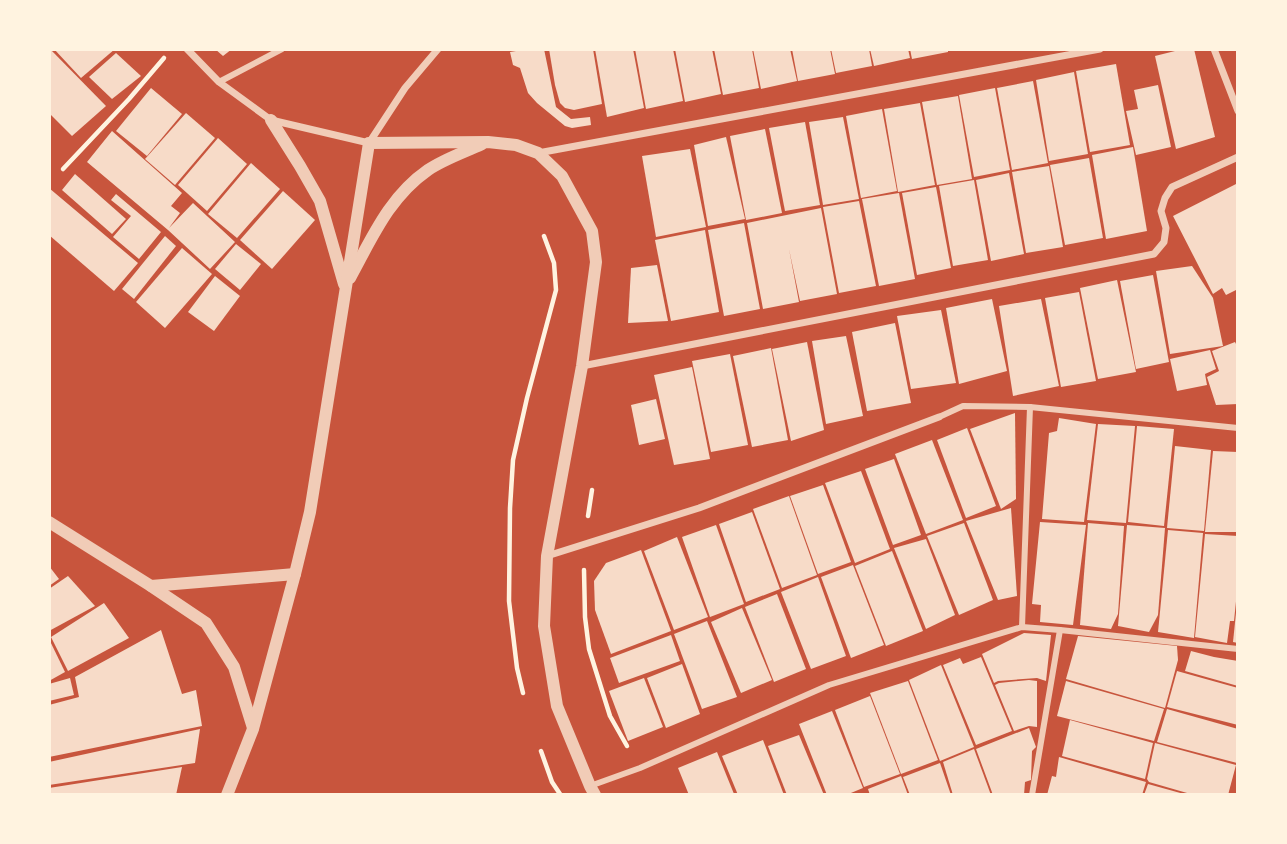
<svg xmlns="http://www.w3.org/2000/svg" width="1287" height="844" viewBox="0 0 1287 844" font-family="Helvetica,sans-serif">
	<rect width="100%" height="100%" fill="#c8553d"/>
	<!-- building -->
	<g fill="#f7dbc8">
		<polygon points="54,49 115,49 81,78"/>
		<polygon points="215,49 232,49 223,56"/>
		<polygon points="528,49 544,49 556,107 571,119 590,117 591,125 572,128 565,126 537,103 528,93 520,68 513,65 510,52"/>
		<polygon points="549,49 593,49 602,104 574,110 565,108 560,103 555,85"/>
		<polygon points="595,49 633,49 644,108 607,117"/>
		<polygon points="635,49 673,49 683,101 646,109"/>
		<polygon points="675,49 712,49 721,94 685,102"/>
		<polygon points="714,49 752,49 759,88 723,95"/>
		<polygon points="753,49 790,49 797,81 761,89"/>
		<polygon points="792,49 830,49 835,74 798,81"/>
		<polygon points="831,49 869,49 872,66 836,73"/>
		<polygon points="870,49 908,49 910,58 874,66"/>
		<polygon points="910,49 948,49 948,52 912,59"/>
		<polygon points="1183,49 1194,49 1215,137 1176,149 1155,56"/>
		<polygon points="51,50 106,106 72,136 49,113 49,51"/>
		<polygon points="116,53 141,76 112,99 89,77"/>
		<polygon points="1116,64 1130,145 1090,152 1076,71"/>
		<polygon points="1074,72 1088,154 1049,161 1036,80"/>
		<polygon points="1033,81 1048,163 1012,170 997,88"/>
		<polygon points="1158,85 1171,147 1136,155 1126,111 1138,109 1134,90"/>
		<polygon points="151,88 182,114 147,156 116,131"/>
		<polygon points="995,88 1010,170 974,177 959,95"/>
		<polygon points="958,96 972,179 937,185 922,102"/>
		<polygon points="920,103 935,185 898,192 884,109"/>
		<polygon points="882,109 897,191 861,198 846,116"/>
		<polygon points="186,113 215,138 175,185 145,159"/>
		<polygon points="843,117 859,199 823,205 809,122"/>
		<polygon points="805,122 820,205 785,211 769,128"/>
		<polygon points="765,129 782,213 746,220 730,136"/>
		<polygon points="112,131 182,193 171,206 180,213 169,228 193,203 235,242 210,269 168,230 87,162"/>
		<polygon points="726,137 745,219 708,226 694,145"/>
		<polygon points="218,138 247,164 207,211 178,185"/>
		<polygon points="1133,147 1147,231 1106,239 1092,155"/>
		<polygon points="690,149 706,227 656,237 642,156"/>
		<polygon points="1089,158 1103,238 1065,245 1050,165"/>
		<polygon points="251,163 280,189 237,238 208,214"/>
		<polygon points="1049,166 1063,247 1026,253 1012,172"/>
		<polygon points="1009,173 1024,254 991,261 976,180"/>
		<polygon points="75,174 126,219 112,234 62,190"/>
		<polygon points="974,180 988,260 953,266 939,186"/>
		<polygon points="1238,183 1238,289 1226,295 1222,288 1213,294 1173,216"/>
		<polygon points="936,187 951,268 917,275 902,193"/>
		<polygon points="49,188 138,263 114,291 49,235"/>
		<polygon points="283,191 315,220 272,269 240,240"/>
		<polygon points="899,193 915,279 879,286 862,199"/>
		<polygon points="116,194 161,232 139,259 113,237 131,216 111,200"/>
		<polygon points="859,201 876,286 839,293 823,207"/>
		<polygon points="821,208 837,294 800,301 789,249 799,302 763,309 747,223"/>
		<polygon points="744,223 760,309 724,316 708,230"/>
		<polygon points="705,230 719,312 671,321 655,240"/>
		<polygon points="165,236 176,246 134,299 122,289"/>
		<polygon points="236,244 261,264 240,290 215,269"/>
		<polygon points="182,248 212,274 165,328 136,302"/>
		<polygon points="657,265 668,321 628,323 631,268"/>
		<polygon points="1192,266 1213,298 1223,346 1170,354 1156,271"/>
		<polygon points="1153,275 1169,362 1136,369 1120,281"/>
		<polygon points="215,276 240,296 214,331 188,312"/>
		<polygon points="1117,280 1136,372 1098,379 1080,288"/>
		<polygon points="1079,292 1096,381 1061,387 1045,298"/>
		<polygon points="992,299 1007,371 959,384 946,308"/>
		<polygon points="1041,299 1059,386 1013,396 999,306"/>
		<polygon points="941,310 956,383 911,389 897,316"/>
		<polygon points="895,323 911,403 867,411 852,332"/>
		<polygon points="846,336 863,416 826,424 812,341"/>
		<polygon points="807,342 824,430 791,441 772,349"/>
		<polygon points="1235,342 1238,348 1238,404 1216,405 1207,377 1219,371 1212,351"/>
		<polygon points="771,348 788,440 752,447 733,356"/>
		<polygon points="1210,350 1216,369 1205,374 1207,385 1177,391 1170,359"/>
		<polygon points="730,354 748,445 711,452 692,361"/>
		<polygon points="692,367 710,459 674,465 654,375"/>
		<polygon points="656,399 665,439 639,445 631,405"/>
		<polygon points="1015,413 1016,499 1001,509 970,429"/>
		<polygon points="1059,418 1096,424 1084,522 1042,519 1049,433 1057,431"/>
		<polygon points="1098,424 1135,426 1126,523 1087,520"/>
		<polygon points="1137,426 1174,429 1164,526 1128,522"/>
		<polygon points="967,428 996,506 966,518 937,440"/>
		<polygon points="932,440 963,520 926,534 895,454"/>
		<polygon points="1175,446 1211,450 1204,531 1167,528"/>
		<polygon points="1213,451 1238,452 1238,532 1205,532"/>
		<polygon points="894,459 921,535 893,545 865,469"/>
		<polygon points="861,471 890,549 855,563 825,483"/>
		<polygon points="823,485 851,562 818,574 790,496"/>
		<polygon points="789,496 817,575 782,588 753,509"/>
		<polygon points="1011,508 1017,596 998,600 966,521"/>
		<polygon points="752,512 780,589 746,602 719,524"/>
		<polygon points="1040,522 1086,525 1073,625 1040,622 1041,605 1032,604"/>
		<polygon points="964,523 993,600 959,615 927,536"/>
		<polygon points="1088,523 1124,526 1118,614 1111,629 1080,625"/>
		<polygon points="716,525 744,604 710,617 682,537"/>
		<polygon points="1127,525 1165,528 1158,615 1149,632 1118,626"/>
		<polygon points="1168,530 1203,533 1194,638 1158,632"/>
		<polygon points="1205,534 1238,536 1238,582 1234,621 1230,621 1227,643 1195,637"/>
		<polygon points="677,537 708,617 674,630 644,551"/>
		<polygon points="926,539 955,615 926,629 894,548"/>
		<polygon points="641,550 671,631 611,654 595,610 594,581 606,563"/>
		<polygon points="892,551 923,631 886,646 855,566"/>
		<polygon points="853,565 884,645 851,658 821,577"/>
		<polygon points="49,566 59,579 49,586"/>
		<polygon points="68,576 95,606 49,631 49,589"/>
		<polygon points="818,577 846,656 811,669 781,592"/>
		<polygon points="777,594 806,669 774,682 745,607"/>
		<polygon points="104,603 129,638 68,671 51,637"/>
		<polygon points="742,608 772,680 741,693 711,622"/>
		<polygon points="1236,613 1238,613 1238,643 1233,642"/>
		<polygon points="707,621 737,697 702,709 674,634"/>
		<polygon points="161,630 182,694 196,690 202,726 49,757 49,705 79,697 75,677"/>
		<polygon points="1024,633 1051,635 1046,681 1037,678 998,681 994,683 982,654"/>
		<polygon points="671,635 680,661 619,683 610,658"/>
		<polygon points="1078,636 1177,646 1178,660 1165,708 1066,679"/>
		<polygon points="49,639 65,672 49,681"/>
		<polygon points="1191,651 1214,657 1238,661 1238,686 1185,671"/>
		<polygon points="981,657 1012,731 976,745 943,665 960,658 963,664"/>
		<polygon points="682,664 700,714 666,728 647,678"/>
		<polygon points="941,665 974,747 940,761 909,680"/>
		<polygon points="1177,671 1238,688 1238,725 1167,707"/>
		<polygon points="70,678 74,695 49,701 49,684"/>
		<polygon points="644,678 663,727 628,741 609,691"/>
		<polygon points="1029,680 1037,681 1037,727 1029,726 1014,731 995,685 999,683"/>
		<polygon points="908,681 938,760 901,774 870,693"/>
		<polygon points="1066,681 1164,709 1154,741 1057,716"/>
		<polygon points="870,696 900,774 864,787 835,710"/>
		<polygon points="1167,709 1238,729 1237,763 1157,742"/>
		<polygon points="832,711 863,788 846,795 827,795 799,724"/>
		<polygon points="1070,720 1153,743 1145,779 1062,756"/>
		<polygon points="1029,728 1036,747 1032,751 1031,780 1025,782 1024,795 993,795 976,749"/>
		<polygon points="200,729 195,763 49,785 49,762"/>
		<polygon points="799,735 824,795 787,795 768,746"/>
		<polygon points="763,740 784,795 738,795 722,756"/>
		<polygon points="1155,743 1236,765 1228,795 1194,795 1149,782 1147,779"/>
		<polygon points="974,749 991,795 953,795 943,762"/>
		<polygon points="717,752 734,794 689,795 678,768"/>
		<polygon points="1059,757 1146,782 1142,795 1047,795 1052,776 1056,777"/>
		<polygon points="940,763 951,795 910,795 903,777"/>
		<polygon points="182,767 176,795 49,795 49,788"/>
		<polygon points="901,776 908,795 870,795 868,789"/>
		<polygon points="1148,784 1184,794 1184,795 1144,795"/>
	</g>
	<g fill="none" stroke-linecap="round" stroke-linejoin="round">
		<!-- path -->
		<g stroke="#fff3e0" stroke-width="4.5">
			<polyline points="63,169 129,99 164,58"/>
			<polyline points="588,516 592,490"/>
			<polyline points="584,570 585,617 589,649 610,716 627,746"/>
			<polyline points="523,693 517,668 509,601 510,508 513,460 527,398 556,290 554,263 544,236"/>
			<polyline points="541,751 552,782 560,794"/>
		</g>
		<!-- pedestrian -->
		<g stroke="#f1ccb7" stroke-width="6">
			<polyline points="219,82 282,49"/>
			<polyline points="939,417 963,406 1030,407 1238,428"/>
			<polyline points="1022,627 1030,407"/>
			<polyline points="590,786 640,768 829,685 1022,627 1060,630 1238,649"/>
			<polyline points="1032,795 1060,630"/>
		</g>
		<!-- minor -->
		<g stroke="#f1ccb7" stroke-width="7">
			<polyline points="187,49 219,82 271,120 369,143 405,88 438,49"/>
			<polyline points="1214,49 1238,111"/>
			<polyline points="538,153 1100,49"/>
			<polyline points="582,366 1154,254 1164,242 1166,228 1161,211 1165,198 1172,187 1238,157"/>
			<polyline points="547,556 699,508 939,417"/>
		</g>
		<!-- tertiary -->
		<g stroke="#f1ccb7" stroke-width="12">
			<polyline points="271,120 300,166 320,201 344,284"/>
			<path d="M350,278C372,238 389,197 428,170C444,159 465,152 482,144"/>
			<polyline points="49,522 151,586 206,623 234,667 253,728"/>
			<polyline points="151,586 295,574"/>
			<polyline points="227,795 253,729 295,574 310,512 369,143 488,142 516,145 538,153 562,176 592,231 596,262 582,366 547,556 544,626 557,706 590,786 595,795"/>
		</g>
	</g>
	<!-- border -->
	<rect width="1287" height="844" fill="none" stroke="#fff3e0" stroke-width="102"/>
</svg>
